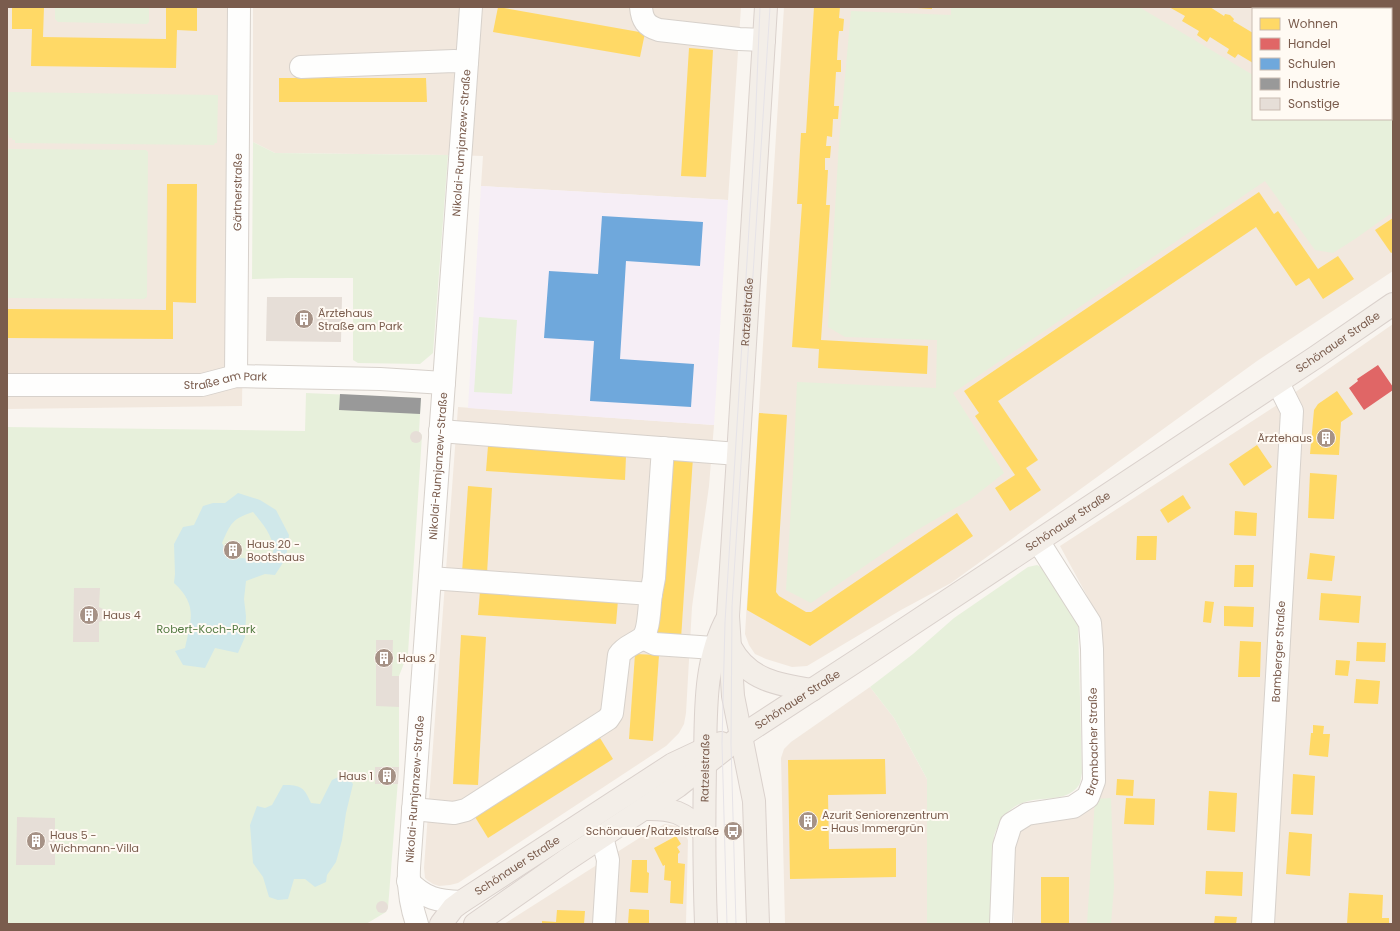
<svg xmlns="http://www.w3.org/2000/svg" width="1400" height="931" viewBox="0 0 1400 931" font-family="Poppins,sans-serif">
	<rect width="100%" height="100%" fill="#f9f5f0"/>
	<!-- residential -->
	<g fill="#f2e8de" fill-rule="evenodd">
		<polygon points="7,7 248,7 242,406 7,409"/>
		<polygon points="253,7 741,7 728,200 481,186 483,156 448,155 275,153 253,142"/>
		<path d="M784,7H1393V271L1257,361L951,583L901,610L807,666L792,667L766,659L755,654L749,645L745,634ZM1253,9H1391V119H1253Z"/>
		<polygon points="1393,324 1393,924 1014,924 1013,850 1017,831 1028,821 1095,799 1098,616 1060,546 1274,407"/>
		<polygon points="458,407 714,425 709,486 692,607 686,713 684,724 679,733 666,746 458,883 450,885 439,886 433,884 427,880 425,878 424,868"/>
		<polygon points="870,687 894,718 927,779 927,924 785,924 781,758 784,749 791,742"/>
		<polygon points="665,824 677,826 684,832 688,840 686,924 504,924 644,835"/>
	</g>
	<!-- education -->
	<polygon fill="#f6eef6" points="481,186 728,200 714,425 468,408"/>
	<!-- green -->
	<g fill="#e7f0db">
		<polygon points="55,7 149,7 149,22 147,24 58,22 55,19"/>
		<polygon points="951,7 1139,7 1253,75 1253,119 1391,119 1391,62 1393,63 1393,212 1355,239 1333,253 1315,250 1265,181 953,393 1004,473 971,499 917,530 811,603 786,590 793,472 797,382 936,388 937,340 845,337 828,327 839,142 851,11 951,15"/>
		<polygon points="7,92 218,95 217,143 215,143 214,145 15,143 15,140 12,140 12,138 9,138 9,135 7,135"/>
		<polygon points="253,142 275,153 448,155 433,353 420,364 358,363 353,360 353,278 288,278 252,279"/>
		<polygon points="7,149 146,150 148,152 147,297 144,299 7,298"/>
		<polygon points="479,317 517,320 512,394 474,392"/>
		<polygon points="306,393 421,398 419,432 422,435 408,653 399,676 399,767 388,908 386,912 366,924 7,924 7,427 305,431"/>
		<path d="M1037,565L1047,570L1078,622L1082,773C1081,776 1081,782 1079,785C1060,813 1013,779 994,836L992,924H927V779L894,718L870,687L913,654L954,618L1028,567Z"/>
		<polygon points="1111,798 1114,887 1111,924 1087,924 1095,799"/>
	</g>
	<!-- water -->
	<g fill="#d0e8ea" fill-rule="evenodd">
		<path d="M238,493L260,500L276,510L289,535L286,558L275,575L265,574L246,581L244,599L246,616L245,637L238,653L215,648L205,668L183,665L175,651L185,648C191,620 198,605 174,583L175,574L174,544L183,527L194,525L203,506L213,503H225ZM253,512C262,523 275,537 273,553L257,560L242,558L231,559L222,543C231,523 232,519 253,512Z"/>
		<path d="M345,774L353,784L346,813L342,840L336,862L327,875L326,882L315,887L305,879H294L288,899L278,900L269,897L263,877L253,863L250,825L257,806L265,808L272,805L283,785C301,785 304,787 311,803L320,804L332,780Z"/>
	</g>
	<!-- homes -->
	<g fill="#ffd966">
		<polygon points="12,7 44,7 43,37 166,39 166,7 197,7 197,31 177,30 176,68 31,66 32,29 12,29"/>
		<polygon points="498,7 645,33 640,57 493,32"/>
		<polygon points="814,7 840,7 839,18 844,19 843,31 839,31 838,42 837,60 841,60 841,72 836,72 834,106 839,106 838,119 833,119 832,137 827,136 826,146 831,146 830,158 825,158 825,170 828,170 826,205 830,205 821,340 928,346 927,374 818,368 819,349 792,347 802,204 797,204 801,133 806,133"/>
		<polygon points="917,7 932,7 932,9 917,8"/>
		<polygon points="1169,7 1210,7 1224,16 1225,14 1230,15 1234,19 1233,21 1253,33 1253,63 1238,54 1235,58 1227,53 1229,49 1210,37 1207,42 1197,35 1199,31 1182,21 1185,16"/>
		<polygon points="1337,7 1368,7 1371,9 1336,9"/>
		<polygon points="689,48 713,50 706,177 681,176"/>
		<polygon points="279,78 426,78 427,102 279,102"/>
		<polygon points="167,184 197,184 196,303 173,302 173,339 7,338 7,309 166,310"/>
		<polygon points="1259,192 1274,214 1278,211 1318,269 1338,256 1354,279 1323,299 1309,278 1296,286 1256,227 998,401 1038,460 1026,468 1041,490 1010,511 995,488 1015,475 975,416 979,413 964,391"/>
		<polygon points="1393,218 1393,252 1391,253 1375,230"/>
		<polygon points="1337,391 1353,414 1341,422 1339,455 1310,454 1314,410 1318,404"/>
		<polygon points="759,413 787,415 776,592 779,596 806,612 811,612 957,513 973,536 810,646 747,610"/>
		<polygon points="1257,445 1272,467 1244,486 1229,464"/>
		<polygon points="488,446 626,456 625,480 486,471"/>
		<polygon points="668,456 693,457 681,639 656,637"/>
		<polygon points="1310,473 1337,475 1334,519 1308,518"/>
		<polygon points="468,486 492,488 487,574 462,572"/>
		<polygon points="1183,495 1191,508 1168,523 1160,510"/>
		<polygon points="1235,511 1257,513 1256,536 1234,535"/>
		<polygon points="1137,536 1157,536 1156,560 1136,560"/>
		<polygon points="1310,553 1335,556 1332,581 1307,579"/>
		<polygon points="1235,565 1254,565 1253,587 1234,587"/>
		<polygon points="480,591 618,600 616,624 478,615"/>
		<polygon points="1321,593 1361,596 1359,623 1319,620"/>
		<polygon points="1205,601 1214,602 1211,623 1203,622"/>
		<polygon points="1224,606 1254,607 1253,627 1224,626"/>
		<polygon points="461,635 486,637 478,785 453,784"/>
		<polygon points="1240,641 1261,642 1260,677 1238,677"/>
		<polygon points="1357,642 1386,643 1385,662 1356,661"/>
		<polygon points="635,654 659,655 653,741 629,739"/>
		<polygon points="1336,660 1350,661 1348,676 1335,675"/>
		<polygon points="1356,679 1380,681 1378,704 1354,703"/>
		<polygon points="1313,725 1324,726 1323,734 1330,734 1328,757 1309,755 1311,733 1313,733"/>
		<polygon points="600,738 613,759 488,838 475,817"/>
		<polygon points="885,759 886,794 828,795 829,849 896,848 896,877 790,879 788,760"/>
		<polygon points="1293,774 1315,776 1313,815 1291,814"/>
		<polygon points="1117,779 1134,780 1133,796 1116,795"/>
		<polygon points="1209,791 1237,793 1235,832 1207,830"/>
		<polygon points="1126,798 1155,799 1154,825 1124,824"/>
		<polygon points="1289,832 1312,834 1310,876 1286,874"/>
		<polygon points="676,836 681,844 677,847 680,852 678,854 678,863 685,864 683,904 670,903 671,881 664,880 665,865 663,866 654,848"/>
		<polygon points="632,860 647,860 647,872 649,873 648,893 630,892"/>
		<polygon points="1206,871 1243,872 1242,896 1205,894"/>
		<rect x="1041" y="877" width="28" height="47"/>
		<polygon points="1349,893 1383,895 1382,918 1389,918 1389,924 1347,924"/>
		<polygon points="629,909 649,910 649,924 628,924"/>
		<polygon points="557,910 585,911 584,924 542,924 542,921 556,922"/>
		<polygon points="1215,916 1237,917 1236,924 1214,924"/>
	</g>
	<!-- shops -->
	<polygon fill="#e06666" points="1378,365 1393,387 1393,390 1364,410 1349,388 1358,381 1357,379"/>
	<!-- schools -->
	<polygon fill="#6fa8dc" points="602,216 703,222 700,266 626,261 620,359 694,364 691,407 590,401 594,341 544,338 549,271 598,274"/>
	<!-- industry -->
	<polygon fill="#999" points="340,394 421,398 420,414 339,410"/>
	<!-- building -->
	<g fill="#e6ded7">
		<polygon points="267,297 342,297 341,342 266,341"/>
		<circle cx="416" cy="437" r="6"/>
		<polygon points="235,540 242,552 231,559 223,547"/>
		<polygon points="74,588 100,588 99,607 103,609 105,613 105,618 102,621 99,622 99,642 73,642"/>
		<polygon points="376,640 393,640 392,676 399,676 399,707 376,706"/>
		<polygon points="375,767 399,767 398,784 375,784"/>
		<polygon points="17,817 55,818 55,865 16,865"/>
		<circle cx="382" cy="907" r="6"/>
	</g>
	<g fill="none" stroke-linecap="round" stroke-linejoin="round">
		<!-- minor casing -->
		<g stroke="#d7d1cb" stroke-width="24">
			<g id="minor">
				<path d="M641,7C642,20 646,26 659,30L739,39L764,40"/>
				<polyline points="301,67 454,61 467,62"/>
				<path id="s1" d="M236,376L239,7"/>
				<path id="s2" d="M7,385H202L236,376L380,379L444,383"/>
				<polyline points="440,431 738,454"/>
				<polyline points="651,594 654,578 663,448"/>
				<polyline points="643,638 655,644 714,648"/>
				<path d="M413,809L454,813L466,810L608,719L612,713L619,655C624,647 634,644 641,639C650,632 649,604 651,594L430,578"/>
				<polyline points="602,837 608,860 604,924"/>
				<path d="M408,881C425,899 438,901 461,902"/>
				<path id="s3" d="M417,924C411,906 408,888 409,868L471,7"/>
				<path id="s4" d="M1001,924L1004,846L1011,824L1027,814L1073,807L1088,797L1094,781L1092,649L1090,623L1038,541"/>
				<path id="s5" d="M1263,924L1292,411L1278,383"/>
			</g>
		</g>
		<!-- major casing -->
		<g stroke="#dad1cc" stroke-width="24">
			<g id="major">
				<path d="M731,648C748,680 779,685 812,690"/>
				<path d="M644,809C673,808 683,812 704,832"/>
				<path id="s6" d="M441,924L453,908L461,902L673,764L705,749L721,743"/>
				<path id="s7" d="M475,924L565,861L678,786L741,736L867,654L1316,357L1393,304"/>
				<path id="s8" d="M706,924C704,871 704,819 705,766C706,715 703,662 728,617"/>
				<path id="s9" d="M758,924L754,801L733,696L728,616L766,7"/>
			</g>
		</g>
		<!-- minor -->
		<use href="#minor" stroke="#fefefd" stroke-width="22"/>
		<!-- major -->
		<use href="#major" stroke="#f3eee8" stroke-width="22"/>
		<!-- tram -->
		<g stroke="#e6e3e7" stroke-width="1">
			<polyline points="727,924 722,743 725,622 755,130 760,7"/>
			<polyline points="736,924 731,744 732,606 770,7"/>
		</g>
	</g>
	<!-- icons -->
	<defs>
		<g id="building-disc" transform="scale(1)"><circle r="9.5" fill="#a69286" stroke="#fffaf3"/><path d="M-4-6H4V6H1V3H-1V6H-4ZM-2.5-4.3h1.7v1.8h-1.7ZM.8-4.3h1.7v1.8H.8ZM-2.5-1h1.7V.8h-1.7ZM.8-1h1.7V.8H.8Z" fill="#fff"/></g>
		<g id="bus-disc" transform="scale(1)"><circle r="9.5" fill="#a69286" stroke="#fffaf3"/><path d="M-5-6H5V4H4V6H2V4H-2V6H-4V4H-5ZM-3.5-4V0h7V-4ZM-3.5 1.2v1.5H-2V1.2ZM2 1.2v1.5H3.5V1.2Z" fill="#fff"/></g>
	</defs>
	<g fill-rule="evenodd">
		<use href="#building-disc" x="304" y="319"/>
		<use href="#building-disc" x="1326" y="438"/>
		<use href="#building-disc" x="233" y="550"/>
		<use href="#building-disc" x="89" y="615"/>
		<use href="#building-disc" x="384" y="658"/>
		<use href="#building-disc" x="387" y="776"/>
		<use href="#building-disc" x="808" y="821"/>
		<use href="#bus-disc" x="733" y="831"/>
		<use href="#building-disc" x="36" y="841"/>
	</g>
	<g text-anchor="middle" stroke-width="4" stroke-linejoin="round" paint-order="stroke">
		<!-- street labels -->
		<g font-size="11" fill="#7a5c4d" stroke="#fffaf3">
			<text dy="4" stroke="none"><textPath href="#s3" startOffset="784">Nikolai-Rumjanzew-Straße</textPath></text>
			<text dy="4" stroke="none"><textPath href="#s1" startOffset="184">Gärtnerstraße</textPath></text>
			<text dy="4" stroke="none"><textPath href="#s9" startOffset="615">Ratzelstraße</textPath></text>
			<text dy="4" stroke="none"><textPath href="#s7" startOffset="1041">Schönauer Straße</textPath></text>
			<text dy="4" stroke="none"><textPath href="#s2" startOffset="219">Straße am Park</textPath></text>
			<text dy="4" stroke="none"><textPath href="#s3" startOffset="460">Nikolai-Rumjanzew-Straße</textPath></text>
			<text dy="4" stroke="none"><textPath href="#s7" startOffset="717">Schönauer Straße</textPath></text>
			<text dy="4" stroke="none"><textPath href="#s5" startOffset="273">Bamberger Straße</textPath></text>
			<text dy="4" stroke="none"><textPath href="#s7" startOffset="393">Schönauer Straße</textPath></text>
			<text dy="4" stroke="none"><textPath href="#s4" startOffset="241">Brambacher Straße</textPath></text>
			<text dy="4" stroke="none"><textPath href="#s8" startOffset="156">Ratzelstraße</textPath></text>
			<text dy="4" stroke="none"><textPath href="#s3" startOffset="136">Nikolai-Rumjanzew-Straße</textPath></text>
			<text dy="4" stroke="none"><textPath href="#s6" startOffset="97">Schönauer Straße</textPath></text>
		</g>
		<!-- poi labels -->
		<g font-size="11" fill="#7a5c4d" stroke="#fffaf3" text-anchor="start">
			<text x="318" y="317">Ärztehaus<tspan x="318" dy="13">Straße am Park</tspan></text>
			<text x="1312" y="442" text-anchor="end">Ärztehaus</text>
			<text x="247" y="548">Haus 20 -<tspan x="247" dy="13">Bootshaus</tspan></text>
			<text x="103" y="619">Haus 4</text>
			<text x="398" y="662">Haus 2</text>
			<text x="373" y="780" text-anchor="end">Haus 1</text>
			<text x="822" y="819">Azurit Seniorenzentrum<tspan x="822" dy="13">- Haus Immergrün</tspan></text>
			<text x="719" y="835" text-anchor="end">Schönauer/Ratzelstraße</text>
			<text x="50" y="839">Haus 5 -<tspan x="50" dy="13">Wichmann-Villa</tspan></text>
		</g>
		<!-- park labels -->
		<g font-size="11" fill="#537a41" stroke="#fffaf3">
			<text x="206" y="633">Robert-Koch-Park</text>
		</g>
	</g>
	<!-- border -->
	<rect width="1400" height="931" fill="none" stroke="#7a5c4d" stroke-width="16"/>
	<!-- legend -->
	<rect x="1252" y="8" width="140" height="112" fill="#fffaf3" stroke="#cabbb1"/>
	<rect x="1260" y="18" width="20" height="12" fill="#ffd966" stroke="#cabbb1"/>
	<text x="1288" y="28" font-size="12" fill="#7a5c4d">Wohnen</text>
	<rect x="1260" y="38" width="20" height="12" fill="#e06666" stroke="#cabbb1"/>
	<text x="1288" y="48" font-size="12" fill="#7a5c4d">Handel</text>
	<rect x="1260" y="58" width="20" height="12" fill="#6fa8dc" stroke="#cabbb1"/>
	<text x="1288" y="68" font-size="12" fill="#7a5c4d">Schulen</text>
	<rect x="1260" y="78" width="20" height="12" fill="#999999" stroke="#cabbb1"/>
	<text x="1288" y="88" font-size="12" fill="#7a5c4d">Industrie</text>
	<rect x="1260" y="98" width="20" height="12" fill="#e6ded7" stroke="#cabbb1"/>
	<text x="1288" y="108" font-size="12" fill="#7a5c4d">Sonstige</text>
</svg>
